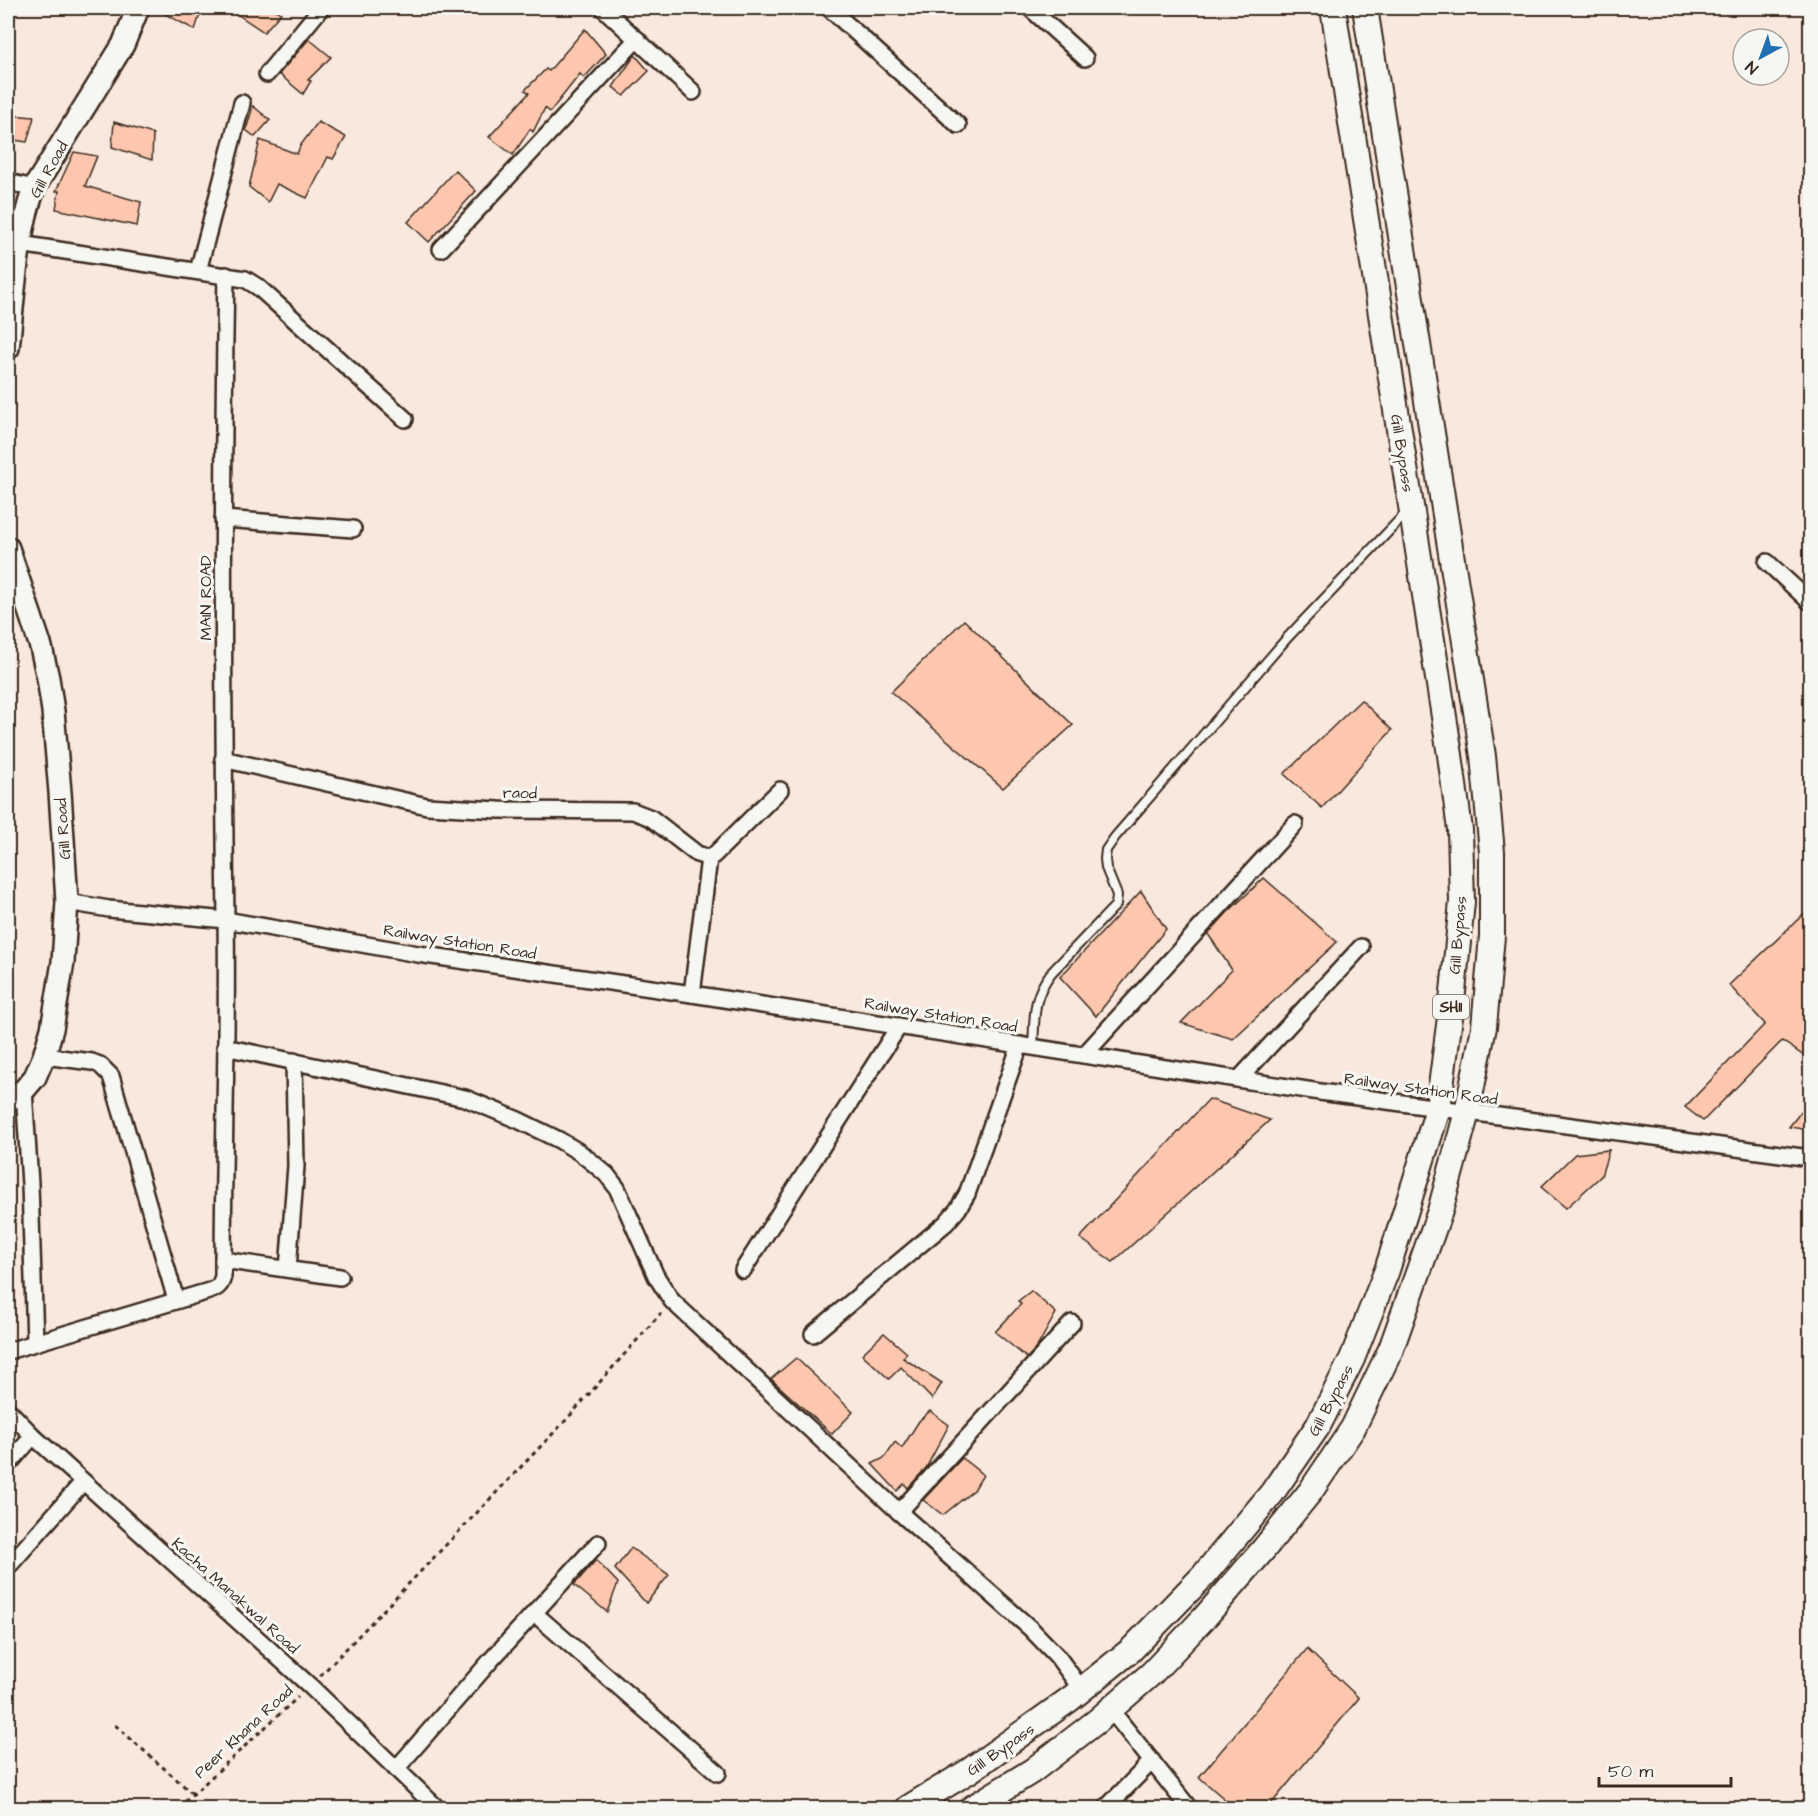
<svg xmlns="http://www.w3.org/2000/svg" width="1818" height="1816" viewBox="0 0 1818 1816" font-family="'Architects Daughter',sans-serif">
	<rect width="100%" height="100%" fill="#f8e8de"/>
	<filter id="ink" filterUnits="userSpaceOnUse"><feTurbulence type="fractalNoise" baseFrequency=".0167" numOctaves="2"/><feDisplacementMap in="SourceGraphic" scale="12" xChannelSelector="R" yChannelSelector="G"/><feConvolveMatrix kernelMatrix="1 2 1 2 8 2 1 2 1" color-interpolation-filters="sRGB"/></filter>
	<g filter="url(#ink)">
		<!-- building -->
		<g fill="#fcc7ae" stroke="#3b2a1e" stroke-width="1.5">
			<polygon points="154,8 202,8 195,30"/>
			<polygon points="228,8 272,8 281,13 264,32"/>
			<polygon points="585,29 606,54 584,78 580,74 550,112 545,108 533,132 530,129 513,155 489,137 529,93 525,90 546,69 549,71"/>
			<polygon points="309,39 331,57 308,80 311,81 303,94 279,74"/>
			<polygon points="635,55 649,71 624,96 613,87"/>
			<polygon points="253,106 270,120 255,137 246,130"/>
			<polygon points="10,115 34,117 27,142 8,139 8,123"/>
			<polygon points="114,122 153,134 152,160 112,147"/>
			<polygon points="318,122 346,137 333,159 328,157 307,198 277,184 268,202 249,187 260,140 297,154 300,146"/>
			<polygon points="74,152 97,156 85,186 141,202 137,226 56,209 59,191 56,191"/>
			<polygon points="455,170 476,191 429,242 408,222"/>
			<polygon points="964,620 1073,725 1003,788 891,692"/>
			<polygon points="1361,700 1392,730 1322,808 1284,774"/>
			<polygon points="1264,878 1337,942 1233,1039 1181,1023 1232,970 1208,934 1228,912"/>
			<polygon points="1141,891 1166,929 1096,1016 1060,977"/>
			<polygon points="1810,908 1810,1060 1782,1041 1703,1121 1685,1107 1765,1024 1729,985"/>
			<polygon points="1209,1099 1270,1120 1113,1262 1080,1238"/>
			<polygon points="1810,1100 1810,1130 1789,1127"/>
			<polygon points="1609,1150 1601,1176 1566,1208 1541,1187 1575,1154"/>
			<polygon points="1031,1291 1056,1313 1037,1347 1027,1358 995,1332 1021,1304 1018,1301"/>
			<polygon points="884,1333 907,1353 903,1358 942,1383 932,1399 901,1367 889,1379 862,1354"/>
			<polygon points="796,1358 853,1412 832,1434 771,1379"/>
			<polygon points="930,1411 949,1425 926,1468 908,1488 904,1484 897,1491 872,1464 884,1458 895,1442 902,1448 919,1421"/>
			<polygon points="962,1458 983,1475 974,1490 943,1515 923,1500"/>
			<polygon points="631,1548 669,1575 646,1603 615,1569"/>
			<polygon points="596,1560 618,1583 607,1612 574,1585"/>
			<polygon points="1307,1649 1359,1698 1267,1809 1236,1809 1199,1777"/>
		</g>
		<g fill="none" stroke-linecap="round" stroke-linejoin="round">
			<!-- lane casing -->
			<g stroke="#3b2a1e" stroke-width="12">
				<path id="lane" d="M1033,1047C1035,1016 1032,998 1051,973L1116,905L1117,895L1106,868L1105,859L1106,850L1115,837L1288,637L1407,512"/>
			</g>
			<!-- street casing -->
			<g stroke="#3b2a1e" stroke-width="20">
				<g id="street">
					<polyline points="603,8 693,92"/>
					<polyline points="829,8 958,125"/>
					<polyline points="1030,8 1085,58"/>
					<polyline points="267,74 321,8"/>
					<polyline points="8,182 34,188"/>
					<polyline points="20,244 245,279 258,287 405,419"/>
					<polyline points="441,249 637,39"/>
					<polyline points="198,271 242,103"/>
					<polyline points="223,519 353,529"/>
					<polyline points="1767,562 1810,602"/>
					<polyline points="223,759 427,806 499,810 633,811 651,818 697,854 709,858 714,855 780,790"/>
					<polyline points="67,902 109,909 226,920 418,954 692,994 1320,1092 1810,1158"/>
					<polyline points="692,994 709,858"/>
					<polyline points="225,1047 465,1098 518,1120 559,1140 579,1152 593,1163 607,1175 617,1188 656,1276 672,1301 899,1512 1031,1629 1057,1656 1082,1690"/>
					<polyline points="1084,1055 1295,824"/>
					<polyline points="44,1056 92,1062 100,1065 111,1076 176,1300"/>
					<polyline points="1239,1079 1361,947"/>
					<polyline points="24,1090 30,1184 35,1342"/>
					<polyline points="223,1260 340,1277"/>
					<polyline points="288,1269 296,1166 294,1061"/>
					<polyline points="743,1270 899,1026"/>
					<polyline points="813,1334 946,1223 958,1209 967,1194 1020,1045"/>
					<path d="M8,1351L209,1291C218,1288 221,1285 223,1276C223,1157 228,1038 226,919C223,704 222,490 226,275"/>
					<polyline points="8,1410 33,1436 310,1686 437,1808"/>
					<polyline points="8,1465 33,1436"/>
					<polyline points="899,1512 1072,1323"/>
					<polyline points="8,1567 83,1482"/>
					<polyline points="534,1613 718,1773"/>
					<polyline points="1110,1709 1189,1808"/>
					<polyline points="396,1769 492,1659 598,1543"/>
					<polyline points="1106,1808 1152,1761"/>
				</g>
			</g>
			<!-- secondary casing -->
			<g stroke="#3b2a1e" stroke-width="26">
				<g id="secondary">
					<path d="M8,348C14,295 16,239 34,188L123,45L138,8"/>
					<polyline points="8,548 41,647 48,678 53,711 60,792 67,902 63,962 52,1029 44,1056 35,1077 24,1090 8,1100"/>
				</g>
			</g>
			<!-- primary casing -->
			<g stroke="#3b2a1e" stroke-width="28">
				<g id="primary">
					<polyline points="908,1808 969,1771 1070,1699 1131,1650 1204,1575 1272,1493 1318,1426 1352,1359 1387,1270 1438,1109 1452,1002 1462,902 1460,830 1450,755 1333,8"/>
					<polyline points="972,1808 1032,1771 1097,1721 1152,1673 1205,1617 1263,1550 1310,1492 1353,1428 1391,1349 1440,1211 1467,1112 1484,1027 1492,936 1492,852 1483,756 1365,8"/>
				</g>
			</g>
			<!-- path -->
			<g stroke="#3b2a1e" stroke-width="3" stroke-dasharray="4.5 4.5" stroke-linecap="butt">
				<polyline points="320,1676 567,1419 661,1313"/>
				<polyline points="115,1725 193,1794"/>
				<polyline points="178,1808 298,1697"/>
			</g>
			<!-- lane -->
			<use href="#lane" stroke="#f6f6f2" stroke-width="8"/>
			<!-- street -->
			<use href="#street" stroke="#f6f6f2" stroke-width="15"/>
			<!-- secondary -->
			<use href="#secondary" stroke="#f6f6f2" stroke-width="21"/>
			<!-- primary -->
			<use href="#primary" stroke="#f6f6f2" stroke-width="24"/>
		</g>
	</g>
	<g text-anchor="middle" stroke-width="6" stroke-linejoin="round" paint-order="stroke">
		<!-- shield labels -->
		<rect fill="#f6f6f2" stroke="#73675e" stroke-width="1.5" x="1433" y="995" width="36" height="24" rx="4.5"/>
		<g font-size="15" font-weight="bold" fill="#3b2a1e">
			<text x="1451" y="1012">SH11</text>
		</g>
		<!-- street labels -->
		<g font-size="16" fill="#3b2a1e" stroke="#f6f6f2">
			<text transform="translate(48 169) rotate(-61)" y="6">Gill Road</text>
			<text transform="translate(1403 453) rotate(81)" y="6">Gill Bypass</text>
			<text transform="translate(205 598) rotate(-90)" y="6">MAIN ROAD</text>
			<text transform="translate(520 792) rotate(1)" y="6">raod</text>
			<text transform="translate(62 829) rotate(-94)" y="6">Gill Road</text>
			<text transform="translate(1457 935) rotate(-85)" y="6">Gill Bypass</text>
			<text transform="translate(460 941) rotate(9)" y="6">Railway Station Road</text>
			<text transform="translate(941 1014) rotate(9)" y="6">Railway Station Road</text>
			<text transform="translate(1421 1088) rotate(8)" y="6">Railway Station Road</text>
			<text transform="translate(1330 1400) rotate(-62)" y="6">Gill Bypass</text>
			<text transform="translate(236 1595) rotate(42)" y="6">Kacha Manakwal Road</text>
			<text transform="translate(243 1731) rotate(-43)" y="6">Peer Khana Road</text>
			<text transform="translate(1000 1749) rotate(-35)" y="6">Gill Bypass</text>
		</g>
	</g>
	<!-- margin -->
	<rect width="1818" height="1816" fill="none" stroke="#f6f6f2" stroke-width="30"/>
	<rect x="15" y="15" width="1788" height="1786" fill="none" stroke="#3b2a1e" stroke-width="2" filter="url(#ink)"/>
	<!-- north arrow -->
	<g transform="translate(1761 57) rotate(221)"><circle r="28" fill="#f6f6f2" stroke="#aba49d" stroke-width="1.5"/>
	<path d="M0-4.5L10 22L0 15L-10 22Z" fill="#1f6fb2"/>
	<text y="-9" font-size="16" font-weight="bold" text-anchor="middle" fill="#3b2a1e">N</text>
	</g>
	<!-- scale -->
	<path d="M1599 1777v9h132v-9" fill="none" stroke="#3b2a1e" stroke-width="3"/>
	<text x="1608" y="1777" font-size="18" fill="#3b2a1e" stroke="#f6f6f2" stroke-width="4.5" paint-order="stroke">50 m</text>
</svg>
